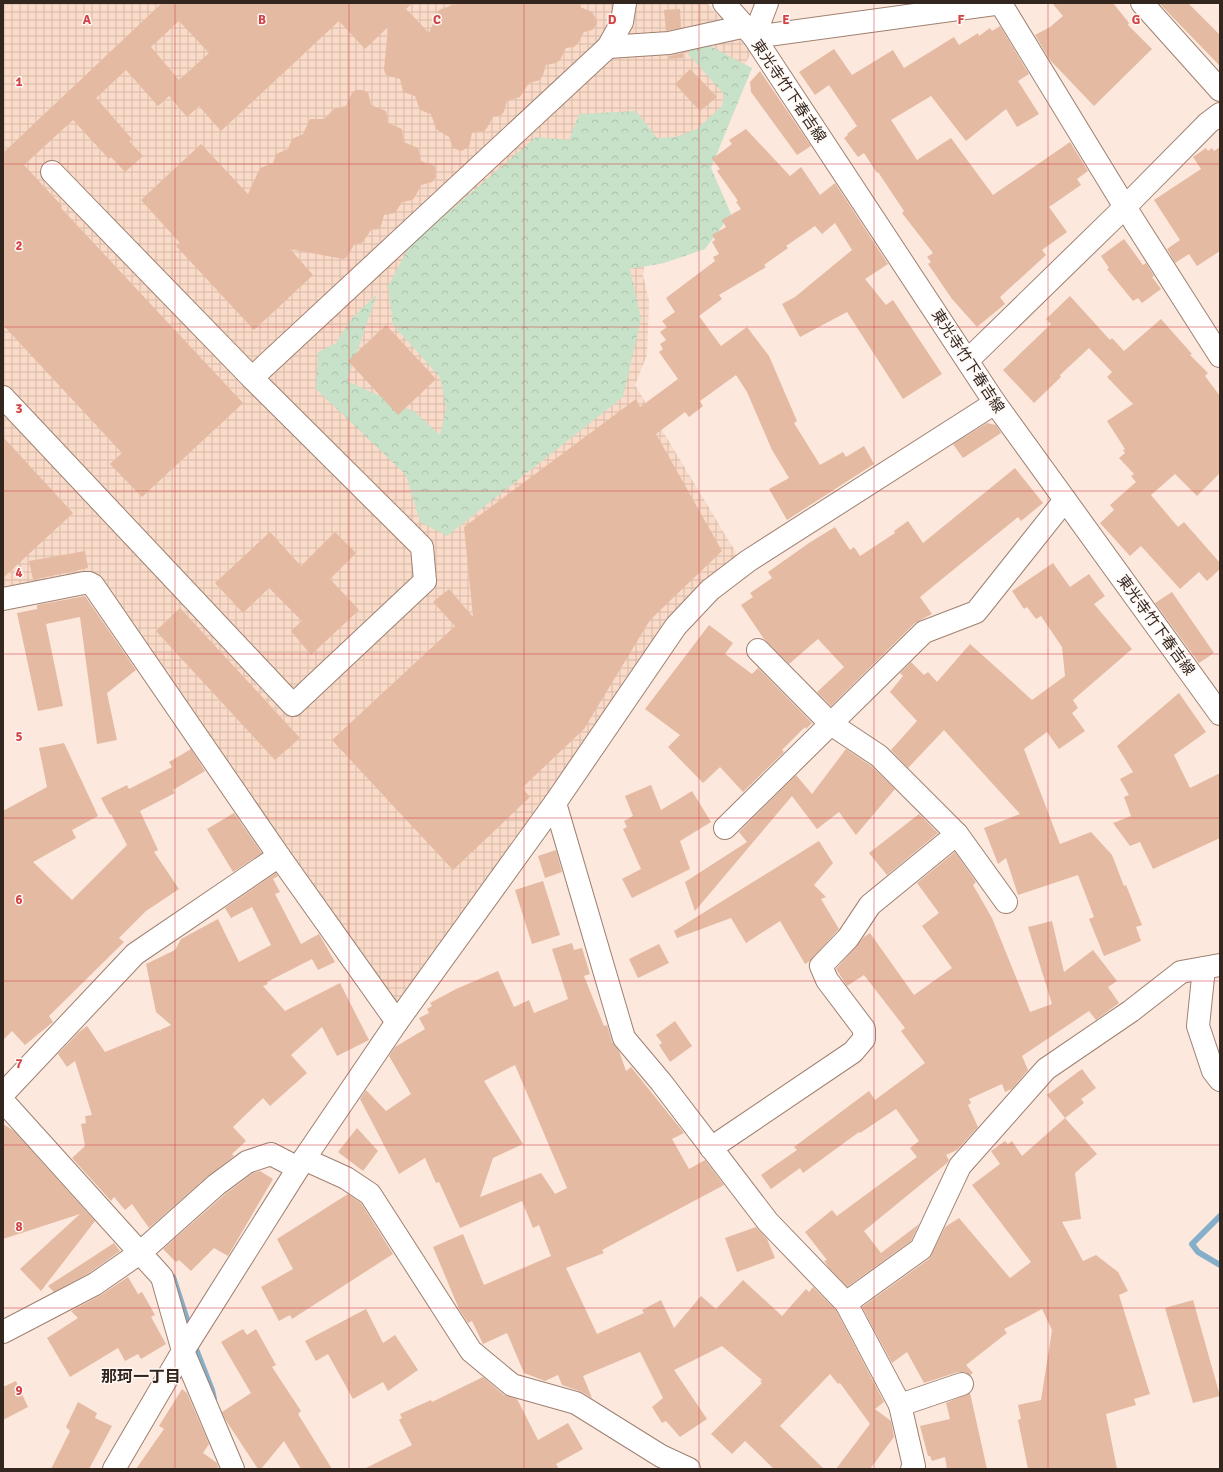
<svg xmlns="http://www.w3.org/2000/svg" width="1223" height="1472" viewBox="0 0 1223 1472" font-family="Signika,'Noto Sans JP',sans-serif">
	<defs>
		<pattern id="industrial-grid" width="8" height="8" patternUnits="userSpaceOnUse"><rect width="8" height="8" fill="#fadac8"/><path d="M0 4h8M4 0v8" fill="none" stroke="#d7bbab"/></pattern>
		<pattern id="forest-crowns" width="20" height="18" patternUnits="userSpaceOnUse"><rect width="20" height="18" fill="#c7e2c8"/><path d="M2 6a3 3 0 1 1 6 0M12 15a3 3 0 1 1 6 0" fill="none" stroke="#abc2ab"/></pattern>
	</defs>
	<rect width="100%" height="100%" fill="#fce8dd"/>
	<!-- industrial -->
	<polygon fill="url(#industrial-grid)" points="3,3 707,3 751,53 645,257 643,275 649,301 647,355 635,385 738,556 596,726 393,1008 99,575 3,588"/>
	<!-- forest -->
	<polygon fill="url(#forest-crowns)" points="699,40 752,68 711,168 731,214 705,249 664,263 630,269 641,319 623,397 447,536 420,522 406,475 316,389 318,352 336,343 351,319 377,294 347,381 415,412 440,435 446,408 440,377 393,325 388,286 410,245 536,137 569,140 579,114 636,111 657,138 676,137 697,129 722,106 724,94 688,54"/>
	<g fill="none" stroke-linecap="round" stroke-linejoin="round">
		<!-- stream -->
		<g stroke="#85aec9" stroke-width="6">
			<polyline points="1220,1216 1192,1244 1198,1252 1220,1265"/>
			<polyline points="173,1277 190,1329"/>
			<polyline points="194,1344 212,1390 214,1399"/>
		</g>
	</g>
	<!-- building -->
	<g fill="#e5baa2" fill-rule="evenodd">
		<path d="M162,3H412L406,9L429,33L439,10L458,3H581L580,7L592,12L597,21V24L592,30L584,32L578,43L574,47L566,48L560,60L556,63L546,65L543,75L540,80L529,83L520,97L507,101L504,112L501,115L493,117L487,128L484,131L472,133L469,147L461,151L453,148L449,137L436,129L431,114L420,110L415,96L403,92L400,79L386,75L384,70L388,27L365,49L339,21L221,131L199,106L187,117L169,96L158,106L126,70L96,98L132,139L129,141L143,156L125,172L111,157L109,159L73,120L24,165L62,206L61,208L243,403L142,497L110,464L122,453L3,325V153ZM179,21L209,53L179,80L151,47Z"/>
		<polygon points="1052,3 1113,3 1129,23 1128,25 1152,49 1094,106 1050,60 1035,35 1050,27 1063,16"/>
		<polygon points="1159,3 1188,3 1220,35 1220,66"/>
		<polygon points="680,9 681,28 666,31 664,10"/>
		<polygon points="1000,26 1029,74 1018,81 1039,114 1017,127 1006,109 966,141 931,96 891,120 917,160 951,138 993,195 1070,142 1088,171 1077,179 1081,185 1049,207 1067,232 1042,250 1046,255 1000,297 1005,304 977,327 952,299 928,264 931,262 927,257 933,253 902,213 904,211 878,172 877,173 864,153 858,157 844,138 848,135 847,134 857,126 829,85 815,95 799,72 834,49 852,75 893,50 904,68 954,37 959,45 978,33 979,36 990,28 992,31"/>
		<polygon points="683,53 683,58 669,59 669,56"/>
		<polygon points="690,69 717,97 700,111 675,84"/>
		<polygon points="760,71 811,146 797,155 751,92 750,82"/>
		<polygon points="355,90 362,90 368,92 371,105 386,111 388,123 402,129 404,142 418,148 421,161 435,166 436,177 432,182 421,185 415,197 412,200 402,202 395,213 384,215 381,226 379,229 371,230 362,243 354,245 346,258 343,259 290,249 313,275 254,330 176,246 180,243 141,200 201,144 248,194 260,168 273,163 276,154 288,149 292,139 303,134 310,119 324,119 334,109 346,106 352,93"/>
		<polygon points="746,129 790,176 801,167 820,195 835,183 888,264 865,279 886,305 893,300 942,374 903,399 847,312 800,337 782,304 795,297 852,250 835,223 822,234 815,226 786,246 788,248 764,265 766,267 719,295 722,299 699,316 721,346 747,327 769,356 797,421 794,423 820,465 843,452 846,457 864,446 874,464 787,520 769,489 789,478 772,450 747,392 736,375 700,401 703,406 689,417 685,412 656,434 722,551 650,620 584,729 522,788 530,797 453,870 332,740 455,626 433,602 449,589 473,617 464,527 636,399 640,407 678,379 659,352 663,349 660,344 666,340 660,332 667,327 662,321 675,312 666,298 715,261 713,257 719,254 712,242 715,240 712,235 726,227 722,220 741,209 736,202 738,201 717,171 720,169 712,159 732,144 729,140"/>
		<polygon points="1220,147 1220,251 1197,266 1189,254 1175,263 1167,249 1180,240 1154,200 1201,169 1193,157 1206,148 1208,151 1212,148 1214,151"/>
		<polygon points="1124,239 1143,265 1146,263 1154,276 1152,277 1161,289 1142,303 1138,298 1133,301 1107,269 1109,268 1101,256"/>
		<polygon points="1070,296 1110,340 1112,338 1124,351 1161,319 1192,354 1190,355 1208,373 1205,376 1220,396 1220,473 1197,496 1175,474 1151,495 1178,527 1184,522 1220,563 1220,569 1207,581 1199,572 1180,589 1141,546 1130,556 1100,523 1114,510 1110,505 1136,482 1131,476 1134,474 1119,458 1125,453 1123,450 1125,449 1107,421 1133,404 1107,377 1112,372 1089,348 1060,375 1061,377 1034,403 1003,370 1051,324 1046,319"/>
		<polygon points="386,325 436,379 398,415 348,361"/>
		<polygon points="987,423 996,425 1001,433 963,458 953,444"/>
		<polygon points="3,437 73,513 3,578"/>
		<polygon points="1015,468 1043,503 1021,521 1018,517 920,597 932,614 915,623 831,706 817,692 844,667 818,639 789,664 764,639 741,605 753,597 750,593 772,578 768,572 809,543 835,527 850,550 854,547 860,556 895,533 894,531 908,521 923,543"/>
		<polygon points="270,532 301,566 335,532 356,553 330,579 359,610 311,655 291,631 302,621 269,588 243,613 215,583"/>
		<polygon points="85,551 88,568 33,580 29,561"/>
		<polygon points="1053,563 1070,587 1089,574 1105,596 1094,604 1132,649 1073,700 1078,708 1072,713 1085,731 1059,749 1047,732 1024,749 1060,844 1091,832 1112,855 1124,886 1126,885 1142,925 1136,927 1141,941 1104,956 1089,919 1094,917 1078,875 1018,895 1006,858 998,864 984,828 1020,814 944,730 908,768 891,750 917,721 890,692 903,676 900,673 911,662 924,675 928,672 937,682 970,644 1032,700 1065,676 1062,647 1041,616 1036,619 1027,607 1024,609 1012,591"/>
		<polygon points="1172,592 1214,653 1199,663 1155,603"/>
		<polygon points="85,596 136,670 107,693 117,740 97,744 80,617 46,624 63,706 38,711 17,613 37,609 37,605"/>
		<polygon points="180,608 300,738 275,760 156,631"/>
		<polygon points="709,625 733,643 725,654 752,674 758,668 812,723 806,729 805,727 782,750 784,752 743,792 720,767 703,783 668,747 680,735 645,709"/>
		<polygon points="1179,693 1206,732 1174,755 1190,788 1220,773 1220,838 1153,869 1140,842 1130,846 1113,823 1131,816 1124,797 1129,795 1120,779 1133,772 1117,746"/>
		<polygon points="64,743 98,816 72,830 76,838 33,862 72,900 127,845 111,814 110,815 101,798 127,785 129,789 172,767 169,762 191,749 205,771 173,790 175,793 140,811 158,850 154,852 179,889 146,911 119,938 124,942 49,1016 53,1022 25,1045 12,1031 3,1040 3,811 47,787 39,748"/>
		<polygon points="846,749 871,766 895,789 856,835 839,812 817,829 792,796 695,911 685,882 747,842 739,832 796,775 812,794"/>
		<polygon points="651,785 661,810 692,791 711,822 680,841 690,869 632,898 622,879 641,869 623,829 627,827 624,821 633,816 625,796"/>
		<polygon points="234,813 262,853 233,872 207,829"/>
		<polygon points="919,814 938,833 887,875 869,853"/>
		<polygon points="819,841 833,863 814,885 826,897 821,899 839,929 810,961 805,964 780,921 746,943 731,918 677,938 674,931"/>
		<polygon points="556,850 562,872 545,878 538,856"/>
		<polygon points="955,852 976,882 973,885 992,918 1030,1012 1052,1004 1028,927 1052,921 1064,972 1093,950 1117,981 1108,987 1119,1003 1096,1020 1089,1011 1022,1056 1028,1070 1012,1089 1005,1092 1002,1084 969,1099 971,1103 968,1105 978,1127 957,1150 946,1155 949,1160 947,1163 864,1231 881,1253 919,1224 911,1241 847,1287 830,1269 824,1261 827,1260 805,1232 832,1210 837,1216 917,1157 910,1148 919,1141 896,1109 860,1133 859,1132 803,1173 800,1168 771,1189 761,1175 797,1150 794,1147 869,1091 875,1100 925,1063 901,1031 905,1028 864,975 847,986 836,969 864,937 870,933 914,995 952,968 922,926 939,913 917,883"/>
		<polygon points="276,873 278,876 273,879 280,892 275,894 301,944 319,934 335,962 318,970 312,959 267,982 268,984 263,986 285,1011 340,983 369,1040 337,1056 322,1027 291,1055 307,1073 270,1106 263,1098 233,1127 246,1141 232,1154 234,1156 208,1176 149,1228 132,1204 125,1210 114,1197 111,1201 72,1158 85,1146 81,1124 86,1123 85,1116 92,1115 75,1061 67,1067 58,1054 79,1032 87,1026 105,1052 159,1030 161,1032 160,1030 171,1025 156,1012 146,964 175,950 181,939 218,919 239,962 271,945 252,907 231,918 225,908"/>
		<polygon points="543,881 560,935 532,944 515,890"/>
		<path d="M572,943L574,950L582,948L590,974L584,976L604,1026L607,1025L612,1042L619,1051L626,1071L631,1067L684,1133L672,1139L689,1169L705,1160L724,1185L602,1250L604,1253L566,1268L597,1334L644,1313L642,1310L661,1300L674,1328L701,1296L716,1309L743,1280L782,1316L806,1289L809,1292L813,1287L836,1310L884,1402L875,1409L891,1421L894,1437L870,1469H836L870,1424L840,1383L838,1384L830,1374L780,1426L824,1469H774L745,1441L732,1454L711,1434L762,1383L760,1381L762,1380L722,1346L674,1370L707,1419L680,1437L666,1421L662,1423L652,1407L663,1398L640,1352L583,1376L592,1398L582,1392L562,1385L558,1375L545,1381L524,1373L507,1333L483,1344L472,1321L468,1323L459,1309L433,1247L463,1234L484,1285L551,1256L539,1225L533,1228L522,1201L460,1228L439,1182L436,1183L425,1158L399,1174L360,1099L366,1090L386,1111L411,1094L389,1056L395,1047L425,1029L419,1018L429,1013L427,1009L432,1006L430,1003L456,989L498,971L514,1007L529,1000L534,1013L568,999L552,949ZM515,1065L567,1188L555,1194L541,1173L480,1197L493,1158L523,1144L484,1081Z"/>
		<polygon points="659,944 669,963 638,978 629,959"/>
		<polygon points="675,1021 692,1046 670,1062 659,1045 662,1043 656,1035"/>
		<polygon points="1082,1069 1096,1088 1081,1099 1084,1103 1065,1118 1047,1095"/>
		<polygon points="1065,1118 1097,1154 1075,1173 1081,1219 1062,1222 1083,1261 1096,1255 1118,1272 1128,1291 1119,1295 1150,1394 1134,1399 1136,1405 1106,1414 1117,1469 1028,1469 1018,1420 1021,1419 1018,1405 1041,1400 1052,1330 1042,1309 1004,1329 1007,1333 966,1365 973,1373 970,1375 965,1372 958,1372 924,1383 907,1352 892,1363 862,1307 929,1259 945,1227 959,1218 1010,1278 1031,1262 972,1185 1000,1164 991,1151 1005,1141 1008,1144 1012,1141 1022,1156"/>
		<polygon points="3,1124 14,1131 95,1221 41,1291 20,1269 80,1214 3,1239"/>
		<polygon points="357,1128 378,1151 363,1171 338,1152"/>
		<polygon points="260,1171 273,1179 228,1256 214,1248 191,1271 179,1260 176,1262 163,1249 224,1195 253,1173"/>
		<polygon points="348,1194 361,1203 393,1254 292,1319 290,1315 279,1321 261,1287 293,1269 277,1239"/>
		<polygon points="756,1227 767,1239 775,1258 737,1272 725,1238"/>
		<polygon points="114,1243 120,1251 89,1273 54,1292 48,1286"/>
		<polygon points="128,1277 138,1294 142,1292 155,1315 151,1317 166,1344 141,1359 138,1354 125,1361 118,1348 70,1377 47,1338 78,1318 71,1311 101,1295"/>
		<polygon points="1193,1300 1220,1396 1193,1403 1165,1308"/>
		<polygon points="366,1309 383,1343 395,1335 418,1370 388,1391 383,1382 353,1399 328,1354 316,1361 305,1341"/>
		<polygon points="243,1329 247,1335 256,1329 276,1365 272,1367 301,1411 298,1414 332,1469 301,1469 284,1441 261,1469 258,1469 225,1419 222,1412 251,1393 221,1342"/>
		<polygon points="483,1377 504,1395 517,1399 538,1440 568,1423 583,1449 556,1464 559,1469 364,1469 412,1445 399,1420 402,1418 400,1414 431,1400 432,1402"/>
		<polygon points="16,1381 28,1407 3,1420 3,1387"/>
		<polygon points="182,1389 187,1393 209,1444 203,1453 217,1463 219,1469 136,1469 164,1429 159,1426"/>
		<polygon points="970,1393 987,1469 947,1469 945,1457 932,1461 930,1456 928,1456 920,1426 950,1419 946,1403"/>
		<polygon points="78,1402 97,1413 95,1418 112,1426 89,1469 51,1469 70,1431 66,1427"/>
	</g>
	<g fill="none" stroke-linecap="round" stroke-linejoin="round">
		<!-- minor casing -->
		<g stroke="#9f8171" stroke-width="24">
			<g id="minor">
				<polyline points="625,3 622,22 608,47 669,43 746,26"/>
				<polyline points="767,3 754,37 1002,3"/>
				<polyline points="1142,3 1220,90"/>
				<polyline points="1001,4 1125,207 1220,356"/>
				<polyline points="52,172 252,378"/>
				<polyline points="968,360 1125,207 1208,123 1220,114"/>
				<polyline points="3,397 293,705 425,581 422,547 252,378 608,47"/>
				<polyline points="3,599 84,583 89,583 93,585 279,856 397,1022"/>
				<polyline points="758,650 831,724 879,756 957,834 1006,902"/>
				<polyline points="555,803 624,1038 661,1082 768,1222 846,1303"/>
				<polyline points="725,828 924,632 976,612 1065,500"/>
				<polyline points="1204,968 1198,1026 1213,1071 1220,1080"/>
				<polyline points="3,1094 135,954 279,856"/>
				<polyline points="3,1101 162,1277 183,1351 233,1469"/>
				<polyline points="711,1148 853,1052 864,1039 864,1029 827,980 821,966 848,938 870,905 957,834"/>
				<polyline points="304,1159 346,1178 370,1194 471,1351 512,1385 576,1403 661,1456 689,1469"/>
				<polyline points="3,1332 95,1284 141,1252 216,1185 247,1162 271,1154 298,1168"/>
				<polyline points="900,1405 846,1303 921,1249 960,1166 1046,1069 1131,1011 1181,972 1220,965"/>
				<polyline points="114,1469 183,1351 304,1159 397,1022 555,803 676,626 710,590 748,561 995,403"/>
				<polyline points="912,1469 914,1466 900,1405 962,1384"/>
			</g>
		</g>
		<!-- major casing -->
		<g stroke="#9f8171" stroke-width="24">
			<polyline id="major" points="724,3 754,37 995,403 1220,714"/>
		</g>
		<!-- minor -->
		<use href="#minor" stroke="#fff" stroke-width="22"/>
		<!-- major -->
		<use href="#major" stroke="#fff" stroke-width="22"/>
	</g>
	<!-- grid -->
	<path fill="none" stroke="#d24348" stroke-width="1" stroke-opacity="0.55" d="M175,3V1469M349,3V1469M524,3V1469M699,3V1469M874,3V1469M1048,3V1469M3,164H1220M3,327H1220M3,491H1220M3,654H1220M3,818H1220M3,981H1220M3,1145H1220M3,1308H1220"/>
	<g text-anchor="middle" stroke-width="3" stroke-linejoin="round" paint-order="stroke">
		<!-- street labels -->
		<g font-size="15" fill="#32261f" stroke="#fff8f4">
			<text transform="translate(789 91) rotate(56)" y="5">東光寺竹下春吉線</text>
			<text transform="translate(968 361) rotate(57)" y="5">東光寺竹下春吉線</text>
			<text transform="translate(1156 625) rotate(54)" y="5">東光寺竹下春吉線</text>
		</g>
		<!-- neighbourhood labels -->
		<g font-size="16" font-weight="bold" fill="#32261f" stroke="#fff8f4">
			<text x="141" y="1382">那珂一丁目</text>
		</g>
	</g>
	<g font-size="13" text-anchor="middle" font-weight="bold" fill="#d24348" stroke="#fff8f4" stroke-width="3" stroke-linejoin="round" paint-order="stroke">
		<text x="87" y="24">A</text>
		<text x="262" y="24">B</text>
		<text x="437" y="24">C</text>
		<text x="612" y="24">D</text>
		<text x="786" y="24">E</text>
		<text x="961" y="24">F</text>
		<text x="1136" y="24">G</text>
		<text x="19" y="86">1</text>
		<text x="19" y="250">2</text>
		<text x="19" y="413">3</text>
		<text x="19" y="577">4</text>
		<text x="19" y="741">5</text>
		<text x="19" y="904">6</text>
		<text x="19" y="1068">7</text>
		<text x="19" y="1231">8</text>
		<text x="19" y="1395">9</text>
	</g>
	<!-- border -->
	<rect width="1223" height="1472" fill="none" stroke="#32261f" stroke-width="8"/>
</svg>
